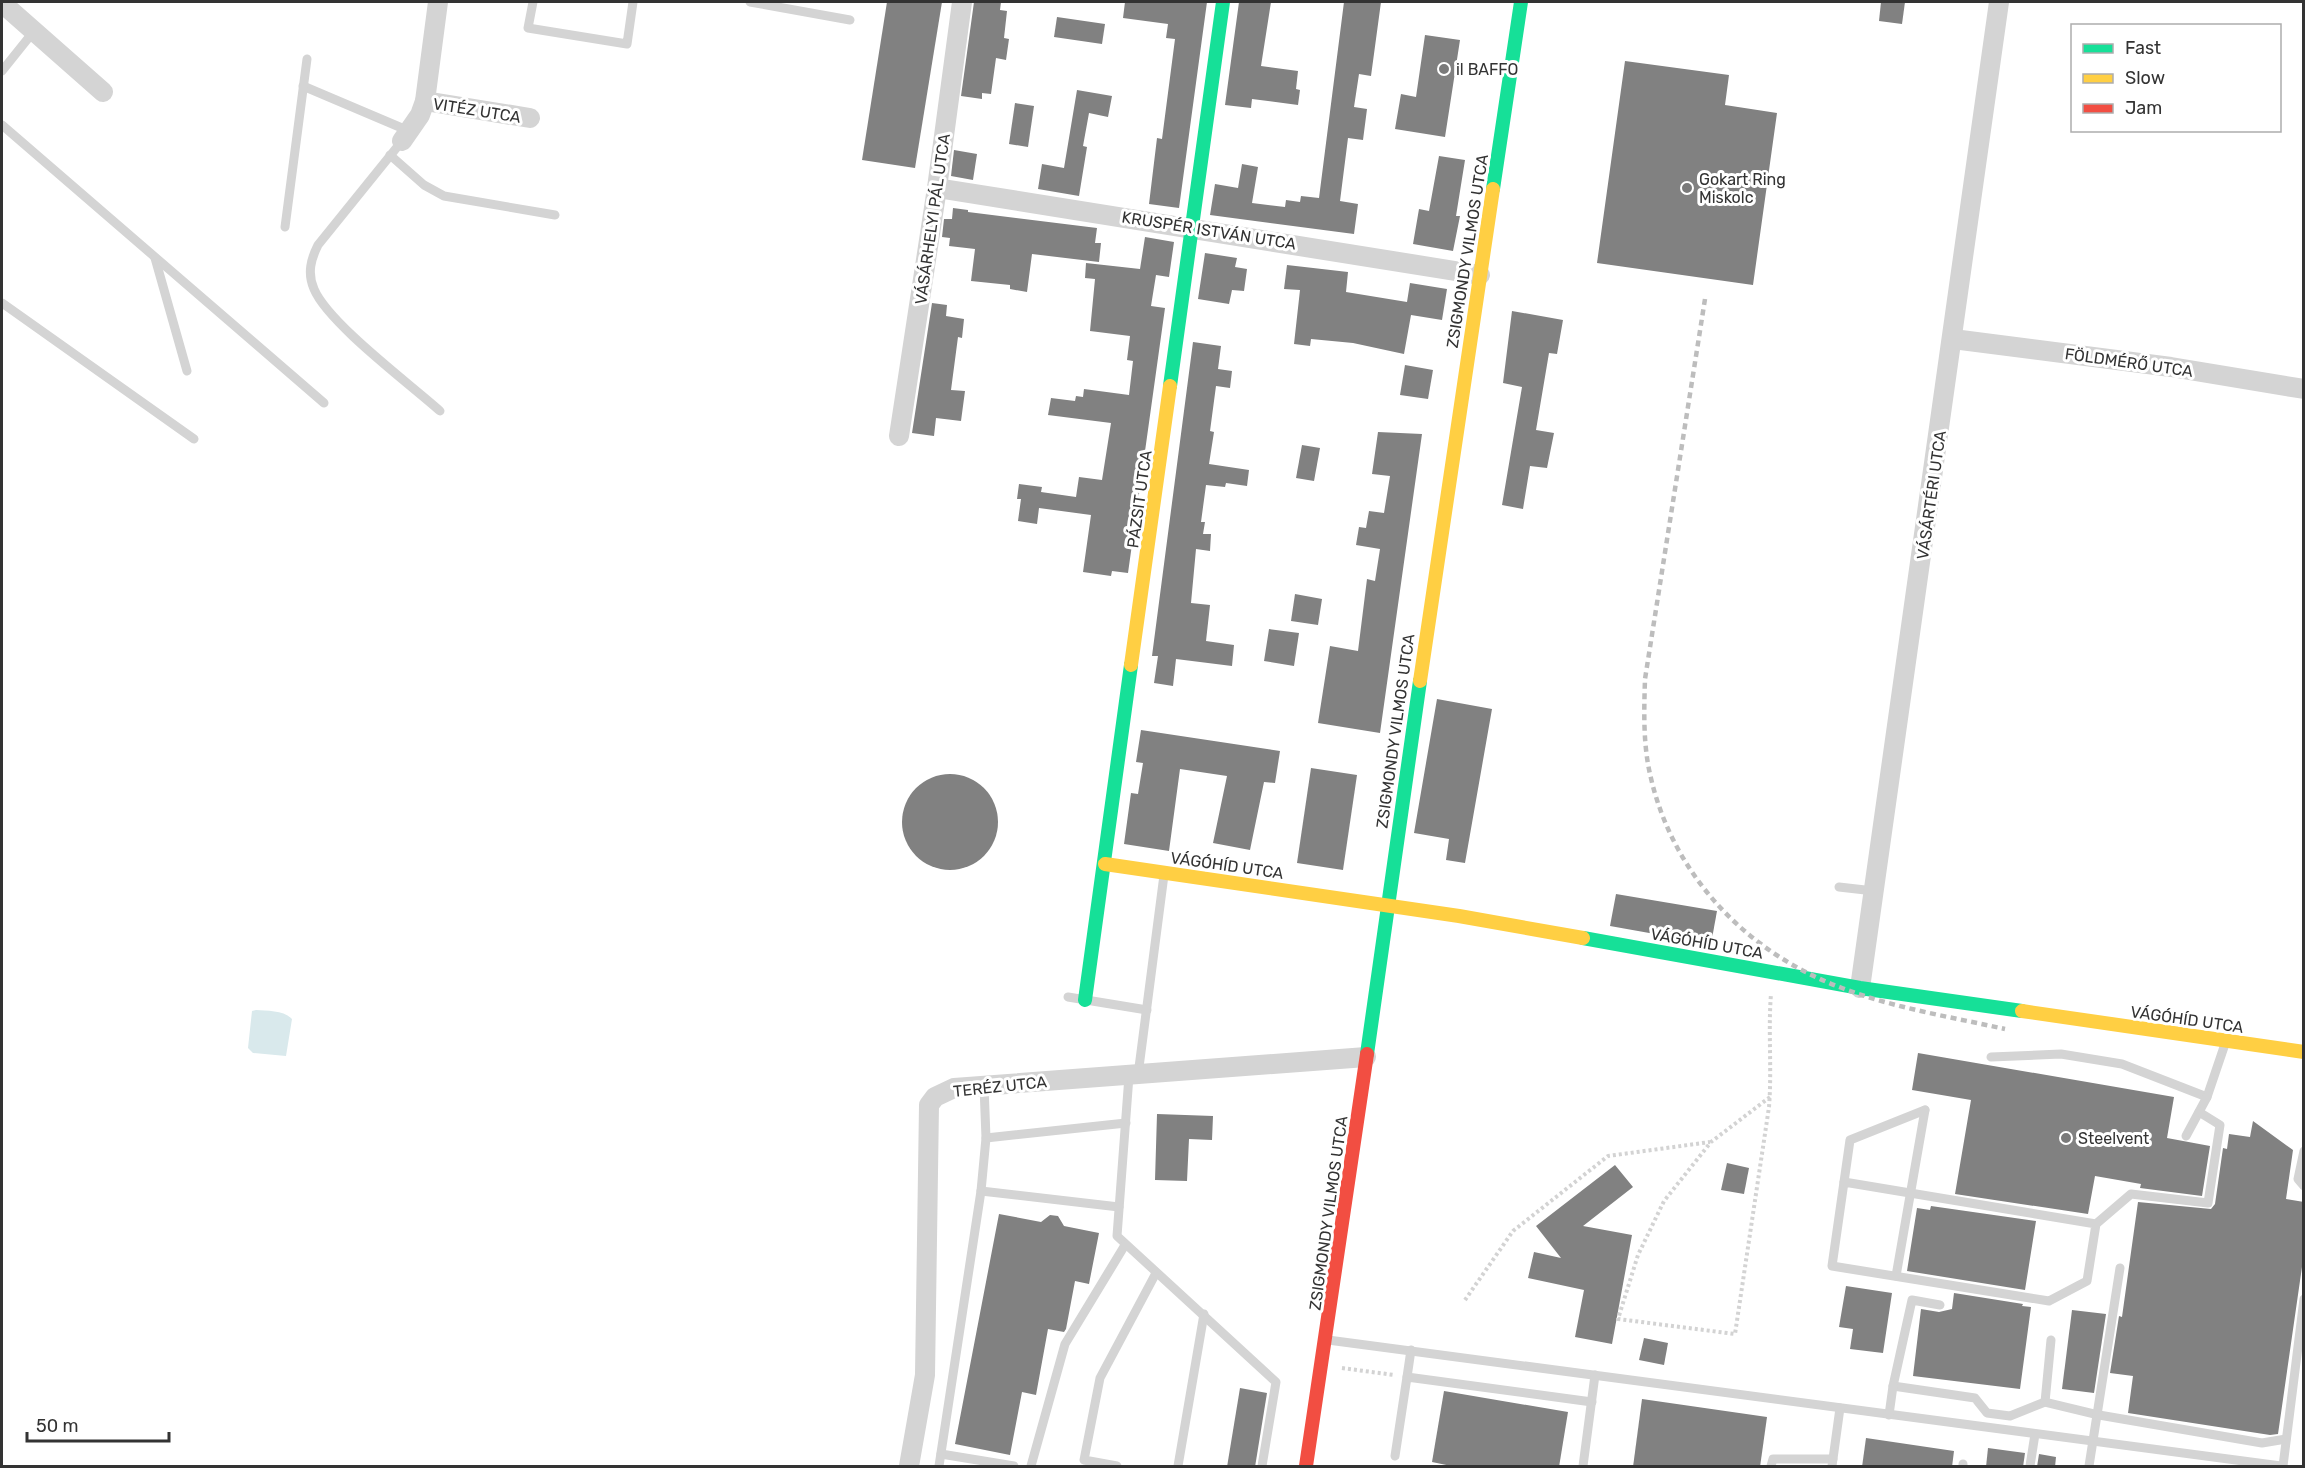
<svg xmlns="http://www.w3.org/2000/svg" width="2305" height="1468" viewBox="0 0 2305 1468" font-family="Rubik,sans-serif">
	<rect width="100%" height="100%" fill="#fff"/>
	<!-- water -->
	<path fill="#d9e9ec" d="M256,1010C267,1011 284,1010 292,1019L286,1056L253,1053L248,1048L252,1011Z"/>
	<!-- building -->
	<g fill="#818181">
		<polygon points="887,2 942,2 915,168 862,160"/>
		<polygon points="974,2 1001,2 1000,10 1007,11 1004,38 1009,39 1006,60 996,58 991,94 982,93 982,99 961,96"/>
		<polygon points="1125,2 1207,2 1179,208 1149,204 1157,138 1162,139 1175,39 1166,38 1168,24 1123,18"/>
		<polygon points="1239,2 1271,2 1261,66 1298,71 1296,89 1300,90 1298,105 1252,99 1251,108 1225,105"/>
		<polygon points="1344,2 1381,2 1371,76 1359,74 1354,107 1367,109 1363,140 1348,138 1340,201 1358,204 1354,234 1210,215 1215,184 1238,188 1242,164 1258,167 1252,203 1285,207 1286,200 1300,202 1301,196 1319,198"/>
		<polygon points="1881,2 1905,2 1902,24 1879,21"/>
		<polygon points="1057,17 1105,24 1102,44 1054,37"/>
		<polygon points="1425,35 1460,40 1445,137 1395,129 1401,94 1416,97"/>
		<polygon points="1625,61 1729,75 1725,105 1777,113 1753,285 1597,263"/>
		<polygon points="1077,90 1112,96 1108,117 1089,113 1083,146 1087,147 1079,196 1038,189 1042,164 1064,168"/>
		<polygon points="1015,103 1034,106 1028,147 1009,144"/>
		<polygon points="954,150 977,154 973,180 951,176"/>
		<polygon points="1439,156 1465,160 1456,216 1460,216 1453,251 1413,244 1419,209 1429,211"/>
		<polygon points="953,208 968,210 968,212 1097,228 1095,243 1101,243 1099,262 1032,254 1027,292 1010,289 1010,285 971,281 975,249 949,246 950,238 942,237 944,219 952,219"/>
		<polygon points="1145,237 1174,242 1169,277 1156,275 1151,306 1165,308 1128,573 1112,571 1111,576 1083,572 1091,515 1039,508 1037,524 1018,521 1021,499 1017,499 1019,484 1042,487 1041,492 1076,497 1079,477 1102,480 1111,423 1048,415 1051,398 1075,401 1076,396 1083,397 1084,389 1129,395 1133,361 1127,360 1130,336 1090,331 1095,279 1085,278 1086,263 1140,269"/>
		<polygon points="1205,253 1237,258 1235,267 1247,269 1244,291 1232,290 1229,304 1198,299"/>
		<polygon points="1287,265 1348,272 1346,292 1407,302 1410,283 1447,289 1442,320 1411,315 1404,354 1353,343 1311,339 1310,346 1294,344 1300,290 1284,289"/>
		<polygon points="932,303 947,305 946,316 964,319 962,338 958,337 951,390 965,391 961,421 936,418 934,436 912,433"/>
		<polygon points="1512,311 1563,320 1557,354 1549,353 1536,430 1554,433 1547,468 1530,466 1523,509 1502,505 1522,387 1503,383"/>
		<polygon points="1193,342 1221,346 1218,369 1232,371 1230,388 1216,386 1210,431 1214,432 1209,464 1249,470 1247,486 1226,483 1225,487 1206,485 1201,522 1205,522 1203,534 1211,534 1210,551 1196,549 1191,603 1210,605 1206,641 1234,645 1232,666 1176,659 1173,686 1154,683 1158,656 1152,656"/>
		<polygon points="1405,365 1433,370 1428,399 1400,395"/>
		<polygon points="1378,432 1422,434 1380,733 1318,723 1330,646 1358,651 1367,579 1375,581 1380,549 1356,545 1359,527 1366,528 1369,511 1384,513 1390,476 1372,474"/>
		<polygon points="1302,445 1320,448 1314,481 1296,478"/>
		<polygon points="1295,594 1322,599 1318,625 1291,621"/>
		<polygon points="1269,629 1299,633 1294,666 1264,661"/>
		<polygon points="1437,699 1492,709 1465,863 1446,860 1449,839 1414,833"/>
		<polygon points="1141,730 1280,751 1275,783 1264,782 1250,850 1213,843 1227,776 1180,769 1169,851 1124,844 1131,793 1138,794 1143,763 1136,762"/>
		<polygon points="1311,768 1357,775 1343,870 1297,863"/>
		<circle cx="950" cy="822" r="48"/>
		<polygon points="1616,894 1717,911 1711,944 1610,926"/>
		<polygon points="1918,1053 2174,1097 2167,1138 2210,1146 2202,1196 2140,1188 2141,1184 2095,1176 2088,1214 1955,1194 1971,1100 1912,1090"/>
		<polygon points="1157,1114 1213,1116 1212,1140 1189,1139 1187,1181 1155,1180"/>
		<polygon points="2253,1121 2293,1150 2286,1199 2304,1202 2304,1253 2278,1434 2270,1435 2128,1413 2133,1376 2110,1373 2119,1316 2122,1317 2138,1202 2211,1209 2215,1204 2223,1148 2227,1149 2229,1134 2250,1137"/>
		<polygon points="1727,1163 1749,1168 1744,1194 1721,1190"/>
		<polygon points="1615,1165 1633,1187 1583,1226 1632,1235 1612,1344 1575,1337 1584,1290 1528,1278 1534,1252 1561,1258 1536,1226"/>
		<polygon points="1931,1206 2036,1221 2025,1290 1907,1271 1917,1208 1930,1210"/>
		<polygon points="999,1214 1041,1222 1050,1215 1058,1216 1064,1226 1099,1233 1089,1284 1075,1281 1066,1329 1064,1332 1048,1329 1036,1395 1022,1392 1010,1455 955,1444"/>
		<polygon points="1846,1286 1892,1293 1883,1353 1850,1349 1853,1329 1839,1327"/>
		<polygon points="1954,1293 2023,1304 2022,1306 2031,1307 2020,1389 1913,1376 1921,1309 1939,1312 1952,1309"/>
		<polygon points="2072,1310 2106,1314 2094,1393 2062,1389"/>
		<polygon points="1644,1338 1668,1343 1664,1365 1639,1360"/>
		<polygon points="1240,1388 1267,1393 1255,1467 1227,1467"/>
		<polygon points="1444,1391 1568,1412 1559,1467 1456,1467 1432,1462"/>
		<polygon points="1642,1399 1767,1417 1760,1467 1633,1467"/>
		<polygon points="1866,1438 1954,1451 1952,1467 1862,1467"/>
		<polygon points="1988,1448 2025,1453 2023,1467 1986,1467"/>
		<polygon points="2039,1454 2056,1457 2055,1467 2037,1467"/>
	</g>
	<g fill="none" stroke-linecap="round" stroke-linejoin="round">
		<!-- path -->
		<g stroke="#d3d3d3" stroke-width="4" stroke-dasharray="3 3" stroke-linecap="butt">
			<path d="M1770,1097L1711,1142L1664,1201L1638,1255L1618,1319L1735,1334L1769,1107C1772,1069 1768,1031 1771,994"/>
			<polyline points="1465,1300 1513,1231 1608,1156 1710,1142"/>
			<polyline points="1342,1368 1394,1375"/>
		</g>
		<!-- lane -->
		<g stroke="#d4d4d4" stroke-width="9">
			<polyline points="533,2 528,28 627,44 633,2"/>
			<polyline points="750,2 850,20"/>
			<polyline points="2,71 34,31"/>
			<polyline points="303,86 409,131"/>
			<polyline points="2,125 324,403"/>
			<path d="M402,141L318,245C311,259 307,273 314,289C328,323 410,384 440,411"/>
			<polyline points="390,155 424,185 444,196 555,215"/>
			<polyline points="285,227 307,59"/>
			<polyline points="155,258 187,371"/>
			<polyline points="2,303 194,439"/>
			<polyline points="1839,887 1874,891"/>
			<polyline points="1068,997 1147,1010"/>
			<polyline points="1991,1057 2061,1054 2122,1064 2207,1097 2225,1044"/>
			<polyline points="1138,1075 1164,875"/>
			<polyline points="1129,1076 1117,1236 1276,1382 1262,1466"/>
			<polyline points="2186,1136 2207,1097"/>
			<polyline points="986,1138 1126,1123"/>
			<polyline points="2304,1151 2298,1179 2304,1186"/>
			<polyline points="1844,1182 1850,1140 1925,1110"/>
			<polyline points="981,1191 986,1138 984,1086"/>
			<polyline points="2096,1224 2087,1281 2049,1301 1832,1266 1844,1182 2096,1224 2131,1194 2208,1203 2220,1125 2199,1112"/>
			<polyline points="1896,1276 1925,1110"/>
			<polyline points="1940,1305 1912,1300 1893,1386 1975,1398 1987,1413 2010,1416 2045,1402"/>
			<polyline points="1328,1340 2281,1466"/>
			<polyline points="2051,1340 2045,1402 2099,1415 2262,1443 2286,1439"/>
			<polyline points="1407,1377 1411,1350"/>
			<polyline points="1889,1415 1893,1386"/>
			<polyline points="941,1454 1014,1466"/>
			<polyline points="1395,1456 1407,1377 1592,1402"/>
			<polyline points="939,1466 981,1191 1119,1207"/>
			<polyline points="1031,1466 1065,1344 1125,1245"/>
			<polyline points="1117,1466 1084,1460 1100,1378 1156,1273"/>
			<polyline points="1178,1466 1204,1314"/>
			<polyline points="1583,1466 1595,1375"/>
			<polyline points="1771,1466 1773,1459 1833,1459"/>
			<polyline points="1832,1466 1840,1408"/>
			<polyline points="1963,1466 1963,1464"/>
			<polyline points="2030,1466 2035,1434"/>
			<polyline points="2089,1466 2120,1268"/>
			<polyline points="2283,1466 2304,1299"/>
		</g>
		<!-- street -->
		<g stroke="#d4d4d4" stroke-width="20">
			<polyline points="2,3 103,92"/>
			<polyline points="425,101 530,118"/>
			<polyline points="402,141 420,115 425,101 438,2"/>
			<polyline points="937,188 1480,275"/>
			<polyline points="1953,339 2171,367 2304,389"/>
			<polyline points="899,436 937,188 962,2"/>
			<polyline points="1860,988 1999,2"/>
			<polyline points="909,1466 925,1375 929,1105 935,1097 954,1088 1366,1057"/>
		</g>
		<!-- fast -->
		<g stroke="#16e098" stroke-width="14">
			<polyline points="1493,189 1521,2"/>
			<polyline points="1170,386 1223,2"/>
			<polyline points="1583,938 1860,988 2022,1011"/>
			<polyline points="1085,1000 1131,665"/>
			<polyline points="1367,1054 1420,681"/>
		</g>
		<!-- slow -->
		<g stroke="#ffcf43" stroke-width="14">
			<polyline points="1131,665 1170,386"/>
			<polyline points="1420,681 1493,189"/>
			<polyline points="1105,864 1459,916 1583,938"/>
			<polyline points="2022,1011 2304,1052"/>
		</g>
		<!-- jam -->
		<polyline stroke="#f24e42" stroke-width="14" points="1306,1466 1367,1054"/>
		<!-- rail -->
		<path stroke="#bdbdbd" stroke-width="4.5" stroke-dasharray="6 4.5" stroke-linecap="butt" d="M1705,299L1645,679C1644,711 1643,743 1650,774C1672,875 1747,953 1842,988C1894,1008 1951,1017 2005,1029"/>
	</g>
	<!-- markers -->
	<g fill="#7a7a7a" stroke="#fff" stroke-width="2">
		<circle cx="1444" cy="69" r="6"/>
		<circle cx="1687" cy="188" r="6"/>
		<circle cx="2066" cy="1138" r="6"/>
	</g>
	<g text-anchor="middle" stroke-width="6" stroke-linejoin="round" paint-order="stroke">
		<!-- poi labels -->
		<g font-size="16" fill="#333" stroke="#fff" text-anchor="start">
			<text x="1456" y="75">il BAFFO</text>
			<text x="1699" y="185">Gokart Ring<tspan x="1699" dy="18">Miskolc</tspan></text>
			<text x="2078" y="1144">Steelvent</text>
		</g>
		<!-- street labels -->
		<g font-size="16" fill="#333" stroke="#fff">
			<text transform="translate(477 110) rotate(9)" y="6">VITÉZ UTCA</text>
			<text transform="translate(932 219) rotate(-82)" y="6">VÁSÁRHELYI PÁL UTCA</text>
			<text transform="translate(1209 230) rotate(9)" y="6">KRUSPÉR ISTVÁN UTCA</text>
			<text transform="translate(1467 251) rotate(-81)" y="6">ZSIGMONDY VILMOS UTCA</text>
			<text transform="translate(2129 362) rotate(8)" y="6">FÖLDMÉRŐ UTCA</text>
			<text transform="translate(1931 495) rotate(-82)" y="6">VÁSÁRTÉRI UTCA</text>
			<text transform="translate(1139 499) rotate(-82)" y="6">PÁZSIT UTCA</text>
			<text transform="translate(1395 731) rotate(-82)" y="6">ZSIGMONDY VILMOS UTCA</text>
			<text transform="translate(1227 865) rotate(8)" y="6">VÁGÓHÍD UTCA</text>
			<text transform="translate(1707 943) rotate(10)" y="6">VÁGÓHÍD UTCA</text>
			<text transform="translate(2187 1019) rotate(8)" y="6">VÁGÓHÍD UTCA</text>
			<text transform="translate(1000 1086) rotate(-6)" y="6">TERÉZ UTCA</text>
			<text transform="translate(1328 1213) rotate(-82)" y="6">ZSIGMONDY VILMOS UTCA</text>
		</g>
	</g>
	<!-- border -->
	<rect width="2305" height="1468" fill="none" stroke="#333333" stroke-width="6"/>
	<!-- legend -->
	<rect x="2071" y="24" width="210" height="108" fill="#ffffff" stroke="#adadad" stroke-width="1.5"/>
	<rect x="2083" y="44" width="30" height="9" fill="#16e098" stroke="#adadad" stroke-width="1.5"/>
	<text x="2125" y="54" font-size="18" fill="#333333">Fast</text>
	<rect x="2083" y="74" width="30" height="9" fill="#ffcf43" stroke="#adadad" stroke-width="1.5"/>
	<text x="2125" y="84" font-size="18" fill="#333333">Slow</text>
	<rect x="2083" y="104" width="30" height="9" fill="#f24e42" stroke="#adadad" stroke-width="1.5"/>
	<text x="2125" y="114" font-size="18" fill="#333333">Jam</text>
	<!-- scale -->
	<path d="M27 1432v9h142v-9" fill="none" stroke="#333333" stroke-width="3"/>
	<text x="36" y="1432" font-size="18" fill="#333333" stroke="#ffffff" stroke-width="4.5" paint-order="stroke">50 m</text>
</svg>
